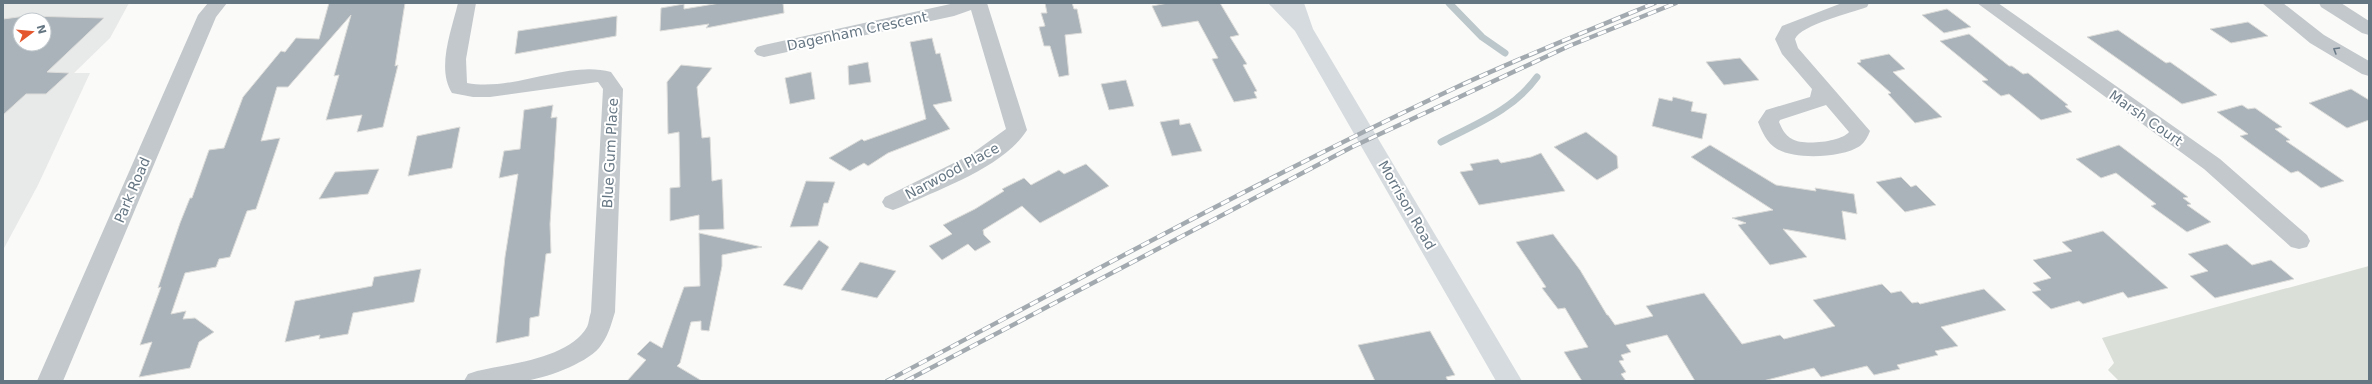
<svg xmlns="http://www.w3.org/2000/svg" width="2372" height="384" viewBox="0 0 2372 384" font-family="'DejaVu Sans',sans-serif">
	<rect width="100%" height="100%" fill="#fafaf8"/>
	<!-- built -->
	<path fill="#e8e9e9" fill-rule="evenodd" d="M3,3H129L110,38L74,73H90L38,185L3,250ZM20,20H44V44H20Z"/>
	<!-- green -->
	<polygon fill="#dadfd7" points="2369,266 2369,381 2119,381 2108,370 2114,363 2102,338"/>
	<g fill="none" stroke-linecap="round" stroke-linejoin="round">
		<!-- stream -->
		<g stroke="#bbc7cb" stroke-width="7">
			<polyline points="1449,3 1482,37 1505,53"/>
			<path d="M1441,142C1476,124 1513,110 1537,77"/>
		</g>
	</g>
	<!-- building -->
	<g fill="#aab3b9" stroke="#dcdcda" fill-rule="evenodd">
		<polygon points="329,3 405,3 395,66 398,65 383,127 357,132 362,115 326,120 339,75 334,76 351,15 288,87 277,87 261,141 280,138 256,209 247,211 230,257 219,259 216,267 185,273 171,314 186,311 183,319 195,318 214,332 199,342 190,368 139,377 152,342 140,345 161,287 158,288 180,223 190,198 192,198 209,150 224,148 243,97 281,51 285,52 296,38 319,39"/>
		<polygon points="720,3 783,3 784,13 706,28 709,24 660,31 661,8 684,4 684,9"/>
		<polygon points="1045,3 1072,3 1074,9 1077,9 1082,33 1065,35 1069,75 1059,77 1050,46 1044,46 1039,27 1045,26 1041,13 1047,13"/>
		<polygon points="1168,3 1220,3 1239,35 1230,37 1247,64 1243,65 1257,91 1254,92 1257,98 1234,102 1212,59 1218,58 1198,21 1162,27 1152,6"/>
		<polygon points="1947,9 1971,27 1944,33 1922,15"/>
		<path d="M26,16L104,18L47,72L69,73L46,94H26L3,115V19ZM20,20H44V44H20Z"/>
		<polygon points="617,16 616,36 515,54 518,31"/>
		<polygon points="2248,22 2268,36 2231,43 2210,29"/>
		<polygon points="2118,30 2166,63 2170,62 2217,95 2182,104 2087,37"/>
		<polygon points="1969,34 2009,66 2012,66 2023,74 2028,73 2068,105 2065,106 2072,112 2041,120 2009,94 2001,96 1982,81 1988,80 1940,41"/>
		<polygon points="932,38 936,54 940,53 952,101 933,105 950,129 888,153 868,166 864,163 850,171 829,158 862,139 864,141 926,119 910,42"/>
		<polygon points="1889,54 1905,69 1893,72 1942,117 1915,123 1888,94 1891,93 1857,63 1861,62 1860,60"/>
		<polygon points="1740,58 1759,80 1724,85 1706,62"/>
		<polygon points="868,62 871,82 849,85 848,66"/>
		<polygon points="681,65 712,68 697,87 702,138 710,137 712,181 722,179 724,229 699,230 699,215 670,221 670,188 680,187 679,132 668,134 667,82"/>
		<polygon points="811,72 815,99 790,104 785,78"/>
		<polygon points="1126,80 1134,106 1109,110 1101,84"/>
		<polygon points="2351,89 2369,100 2369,120 2347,128 2309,103"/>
		<polygon points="1673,97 1693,102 1691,111 1707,114 1702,139 1652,126 1659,98 1672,101"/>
		<polygon points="553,105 551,118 557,117 550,224 551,253 546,254 539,316 530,318 529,336 496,343 505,257 518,174 499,178 504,151 520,149 524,110"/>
		<polygon points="2242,105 2248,109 2255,108 2282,127 2275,129 2290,140 2286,141 2344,181 2321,188 2298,171 2291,173 2240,136 2248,134 2217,112"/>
		<polygon points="1179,119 1180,125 1190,123 1202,151 1172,156 1160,122"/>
		<polygon points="460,127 452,168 408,176 417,136"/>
		<polygon points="1586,132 1617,156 1618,168 1597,180 1554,147"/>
		<polygon points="1710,145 1776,185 1816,191 1815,188 1854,194 1857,214 1842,211 1846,240 1783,229 1807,257 1770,265 1738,225 1746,223 1732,218 1773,210 1691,157"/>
		<polygon points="2119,145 2188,197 2183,198 2191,204 2187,205 2211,222 2187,232 2151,206 2156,204 2116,173 2101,178 2076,159"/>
		<polygon points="1541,153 1565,191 1479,205 1460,172 1473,170 1470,164 1498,159 1501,163 1531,157"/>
		<polygon points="1086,164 1109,186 1040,223 1022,206 983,230 984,235 991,242 975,251 968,244 942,260 929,246 952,234 943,225 975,209 1004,191 1002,189 1024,178 1031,185 1059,170 1064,174"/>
		<polygon points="379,169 368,194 319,199 335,172"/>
		<polygon points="1901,177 1911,187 1916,185 1936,205 1905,212 1876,182"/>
		<polygon points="806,181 835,182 828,203 824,203 818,226 790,227"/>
		<polygon points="2103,231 2168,288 2128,298 2123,292 2083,304 2079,301 2051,309 2032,292 2041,290 2033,283 2051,278 2033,260 2072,251 2062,242"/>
		<polygon points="699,233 762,247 722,255 722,266 709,331 701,330 701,321 691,322 680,363 677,366 702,381 627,381 646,360 637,354 650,341 662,348 684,287 700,286"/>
		<polygon points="1553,234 1580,270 1607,315 1608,315 1615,325 1653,316 1646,306 1704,293 1742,344 1780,335 1784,339 1835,326 1813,300 1882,284 1891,293 1901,291 1912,303 1918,302 1920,304 1984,289 2006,310 1941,327 1958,346 1935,351 1938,355 1897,365 1900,369 1874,375 1867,366 1821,377 1814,368 1763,381 1695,381 1667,335 1626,345 1631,352 1621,355 1624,360 1619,361 1626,372 1621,374 1626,381 1582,381 1564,352 1588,347 1565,308 1558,309 1542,288 1546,287 1516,242"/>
		<polygon points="819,240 829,247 802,290 783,285"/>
		<polygon points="2227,244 2252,265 2271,260 2294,279 2215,298 2190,276 2208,271 2188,254"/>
		<polygon points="860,262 896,271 877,298 841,290"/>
		<polygon points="421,269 414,302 353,313 348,334 319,339 320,335 285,342 295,301 372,286 374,277"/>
		<polygon points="1430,331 1455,375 1446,377 1448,381 1375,381 1358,345"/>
	</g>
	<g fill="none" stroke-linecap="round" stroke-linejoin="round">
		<!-- minor -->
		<g fill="#c3c8cc" fill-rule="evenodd">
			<polygon points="208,3 227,3 216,17 63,381 37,381 198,15"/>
			<path d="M458,3H476L466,59L467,83C513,92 568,60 611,72L623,89L615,312C611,325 608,337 599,348C585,364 544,379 523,381C504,383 484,381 464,381L468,374L477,371C509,364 570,358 587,327C589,323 589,317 591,312L603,89L598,82L490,97H473L452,93C436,68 452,29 458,3Z"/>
			<path d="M955,3H987L1027,130C1004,167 939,189 901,207L893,210L885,207L882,202L885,197L970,155L1006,129L971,10L954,16L764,57L757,55L754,51L757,47L764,45Z"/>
			<path d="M1842,3H1869L1867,7C1851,13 1801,25 1795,39L1798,48L1870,131C1868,136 1865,142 1860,146C1842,158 1795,160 1777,149C1767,143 1762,132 1758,122L1766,110L1810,97L1812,89L1782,54L1775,39L1782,26ZM1826,105L1849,132C1841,142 1803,146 1792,139C1785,135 1782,129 1779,122L1780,120Z"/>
			<polygon points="1977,3 1998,3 2220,159 2307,235 2310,241 2307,247 2299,249 2291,247 2204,169"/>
			<polygon points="2262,3 2283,3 2324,35 2369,61 2369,76 2362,74 2310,43"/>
			<polygon points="2319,3 2341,3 2369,21 2369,35 2362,33 2321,7"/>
		</g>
		<!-- major -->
		<polygon fill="#d6dbdf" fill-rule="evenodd" points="1268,3 1304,3 1313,29 1522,381 1496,381 1295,31"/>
		<!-- rail casing -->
		<g stroke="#a2aab0" stroke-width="4.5">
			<g id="rail">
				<path d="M887,381C1076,281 1263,178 1457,87C1522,57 1589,30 1655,3"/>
				<polyline points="906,381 1352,147 1569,46 1676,3"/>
			</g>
		</g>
		<!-- rail -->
		<use href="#rail" stroke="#fff" stroke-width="3" stroke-dasharray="9" stroke-linecap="butt"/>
	</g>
	<!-- one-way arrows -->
	<defs><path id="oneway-chevron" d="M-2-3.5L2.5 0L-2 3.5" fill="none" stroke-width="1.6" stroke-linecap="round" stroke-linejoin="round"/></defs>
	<use stroke="#6a7a87" href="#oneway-chevron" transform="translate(2336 50) rotate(-149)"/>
	<g text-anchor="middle" stroke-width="4" stroke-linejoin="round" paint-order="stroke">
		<!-- street labels -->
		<g font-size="14" fill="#657683" stroke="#fff">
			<text transform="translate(857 31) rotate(-12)" y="5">Dagenham Crescent</text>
			<text transform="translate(2146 118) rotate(35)" y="5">Marsh Court</text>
			<text transform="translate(610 153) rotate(-87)" y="5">Blue Gum Place</text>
			<text transform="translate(952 171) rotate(-28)" y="5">Narwood Place</text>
			<text transform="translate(132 190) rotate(-67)" y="5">Park Road</text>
			<text transform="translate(1407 205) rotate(60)" y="5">Morrison Road</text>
		</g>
	</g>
	<!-- border -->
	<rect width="2372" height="384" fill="none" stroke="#657683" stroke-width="8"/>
	<!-- north arrow -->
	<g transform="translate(32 32) rotate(74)"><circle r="19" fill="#ffffff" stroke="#c1c8cd"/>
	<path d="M0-3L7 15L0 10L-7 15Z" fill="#e4572e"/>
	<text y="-6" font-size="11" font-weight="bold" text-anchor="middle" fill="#657683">N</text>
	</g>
</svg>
